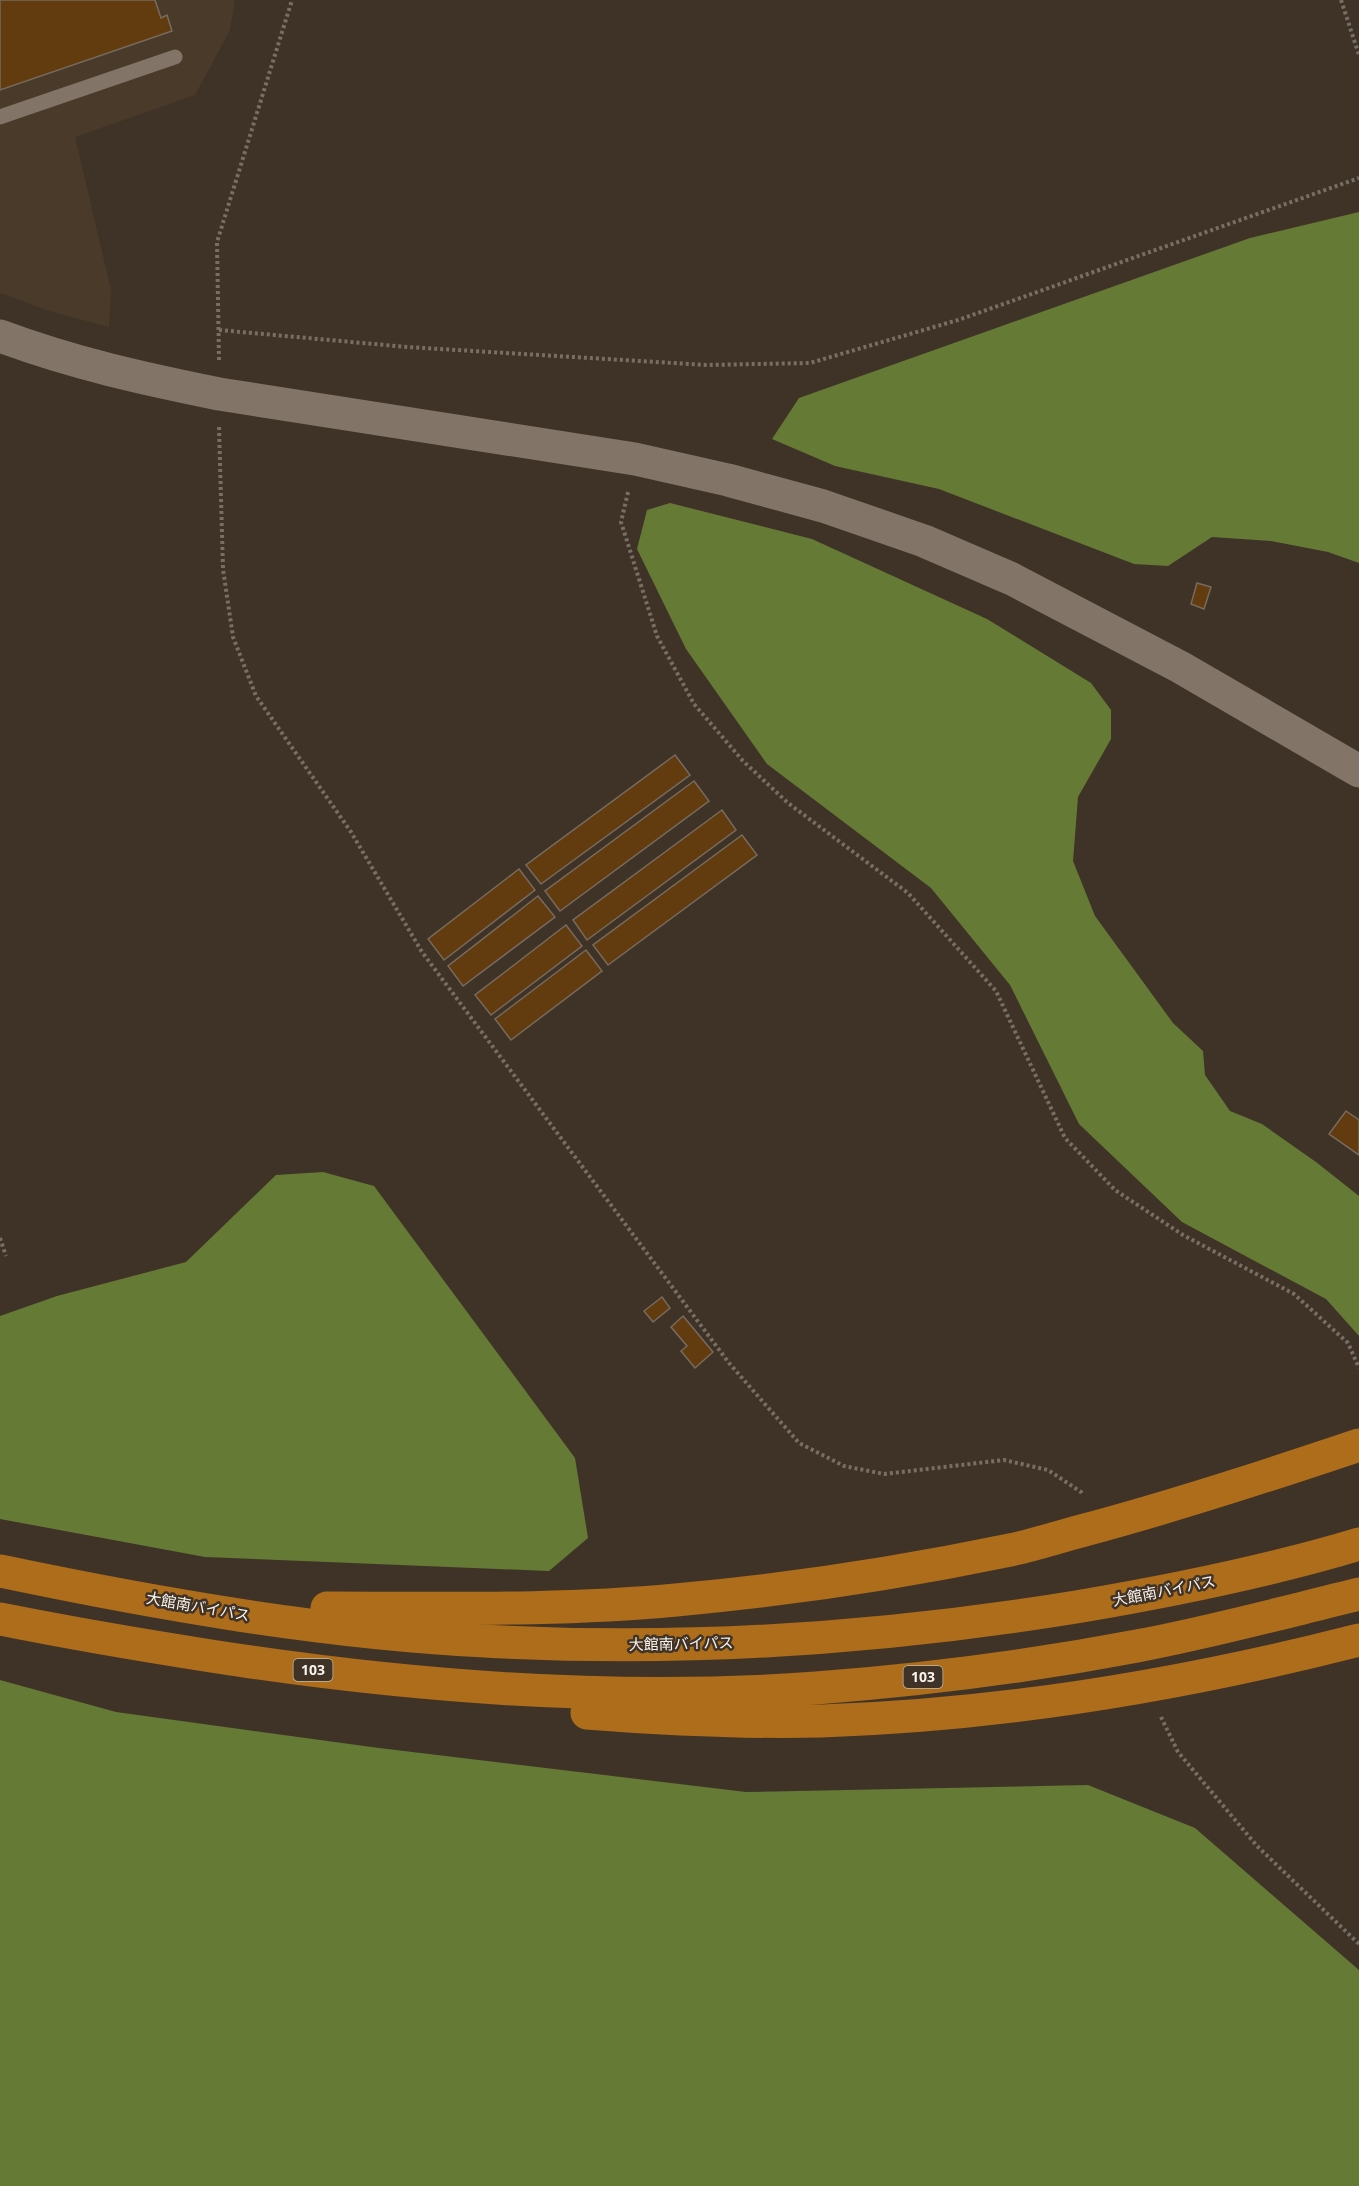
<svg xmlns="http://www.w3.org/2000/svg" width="1359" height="2186" viewBox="0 0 1359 2186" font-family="'Noto Sans','Noto Sans JP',sans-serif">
	<rect width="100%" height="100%" fill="#3f3328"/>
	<!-- built -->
	<polygon fill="#4a3a29" points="0,0 235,0 230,30 195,95 75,137 111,290 109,327 49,311 0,293"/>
	<!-- forest -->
	<g fill="#657a34">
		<polygon points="1359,212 1359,563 1328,552 1271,541 1212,537 1168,566 1134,564 939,489 835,466 772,439 799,398 1250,238"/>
		<polygon points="670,503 812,539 987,619 1091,683 1111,710 1111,739 1078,797 1073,861 1095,916 1173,1023 1203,1051 1205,1075 1230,1111 1262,1124 1316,1162 1359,1196 1359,1336 1326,1299 1182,1222 1079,1124 1010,985 931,888 767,764 686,649 637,549 647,510"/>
		<polygon points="323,1172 374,1186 575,1458 588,1538 549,1571 205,1557 0,1519 0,1316 57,1296 186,1262 276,1175"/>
		<polygon points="0,1680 116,1712 379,1748 746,1792 1088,1785 1195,1828 1359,1970 1359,2186 0,2186"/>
	</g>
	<!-- building -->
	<g fill="#623c0e" stroke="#776a5e" stroke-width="1.5">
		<polygon points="0,0 155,0 161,18 167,15 172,31 0,90"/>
		<polygon points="1197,583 1211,587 1204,609 1191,604"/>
		<polygon points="675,755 690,775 541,884 526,865"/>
		<polygon points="694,781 709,801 560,911 545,891"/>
		<polygon points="722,810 736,830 587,940 573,920"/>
		<polygon points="742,835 757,855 608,965 593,945"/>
		<polygon points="519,869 535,890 444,960 428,939"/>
		<polygon points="538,896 555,917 463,986 448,966"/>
		<polygon points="566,925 582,946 491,1015 475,995"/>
		<polygon points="586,950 602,971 511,1040 495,1019"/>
		<polygon points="1346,1111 1359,1120 1359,1155 1329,1134"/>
		<polygon points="662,1297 670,1308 653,1322 644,1311"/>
		<polygon points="683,1316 713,1352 695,1368 681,1351 687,1346 671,1327"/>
	</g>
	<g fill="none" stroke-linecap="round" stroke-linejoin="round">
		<!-- path -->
		<g stroke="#796e64" stroke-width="4" stroke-dasharray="3 3" stroke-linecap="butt">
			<polyline points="1341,0 1359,55"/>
			<polyline points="219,330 407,347 706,365 810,363 958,320 1359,178"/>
			<polyline points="219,360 217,242 292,0"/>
			<polyline points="219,427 223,569 233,637 256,696 351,832 422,952 729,1363 799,1443 844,1466 884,1474 1004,1460 1048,1470 1081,1492 1083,1495"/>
			<polyline points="628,492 621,522 657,636 694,704 743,761 788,803 908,893 996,991 1065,1138 1115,1190 1183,1235 1294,1294 1348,1343 1359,1368"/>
			<polyline points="0,1238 6,1256"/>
			<polyline points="1161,1717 1178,1752 1257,1846 1359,1944"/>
		</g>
		<!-- service -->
		<polyline stroke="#827568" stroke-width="15" points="0,117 175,57"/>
		<!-- tertiary -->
		<path stroke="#827568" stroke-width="33" d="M0,336C72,363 145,379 219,394L635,459L728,480L823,506L924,541L1012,579L1180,667L1359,771"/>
		<!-- trunk -->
		<g stroke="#ae6d1a" stroke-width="33">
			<path d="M0,1571C157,1604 324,1633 485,1641C683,1652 880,1639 1076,1607C1171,1591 1266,1572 1359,1544"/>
			<path d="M327,1608C443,1608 560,1611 676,1600C788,1590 899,1573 1010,1550C1034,1545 1058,1537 1081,1531C1175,1506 1267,1476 1359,1445"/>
			<path d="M0,1619C70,1633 140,1645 211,1656C410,1687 614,1703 816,1688C923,1680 1032,1666 1137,1646C1212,1632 1285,1612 1359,1594"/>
			<path d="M587,1713C665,1719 744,1723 822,1721C1004,1715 1183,1685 1359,1640"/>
		</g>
	</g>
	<g text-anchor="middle" stroke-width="5" stroke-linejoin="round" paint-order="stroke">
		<!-- shield labels -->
		<g fill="#3f3328" stroke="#c2b9b0" stroke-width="1.5">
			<rect x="293.5" y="1659" width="39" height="22" rx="4.5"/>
			<rect x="903.5" y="1666" width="39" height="22" rx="4.5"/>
		</g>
		<g font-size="14" font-weight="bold" fill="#faf2eb">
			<text x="313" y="1675">103</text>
			<text x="923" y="1682">103</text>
		</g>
		<!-- street labels -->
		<g font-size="15" fill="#faf2eb" stroke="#3f3328">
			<text transform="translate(1164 1591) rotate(-11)" y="5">大館南バイパス</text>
			<text transform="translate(198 1607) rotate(10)" y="5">大館南バイパス</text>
			<text transform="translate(681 1644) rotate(-1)" y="5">大館南バイパス</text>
		</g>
	</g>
</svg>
